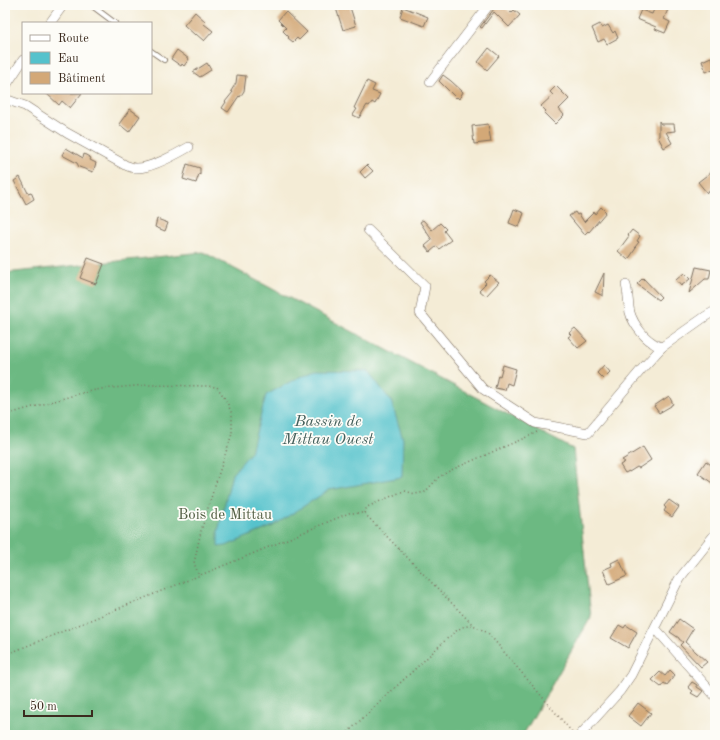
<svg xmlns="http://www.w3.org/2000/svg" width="720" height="740" viewBox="0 0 720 740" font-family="'Old Standard TT',serif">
	<rect width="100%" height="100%" fill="#fdfcf7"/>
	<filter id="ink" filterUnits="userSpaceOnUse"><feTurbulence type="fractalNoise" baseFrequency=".025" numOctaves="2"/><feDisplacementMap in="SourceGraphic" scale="8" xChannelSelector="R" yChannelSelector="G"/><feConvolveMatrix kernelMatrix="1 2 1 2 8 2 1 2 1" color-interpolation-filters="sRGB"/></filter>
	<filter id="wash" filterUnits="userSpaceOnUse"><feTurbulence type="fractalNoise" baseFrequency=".012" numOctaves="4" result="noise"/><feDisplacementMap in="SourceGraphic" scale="16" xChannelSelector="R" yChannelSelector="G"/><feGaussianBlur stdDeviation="0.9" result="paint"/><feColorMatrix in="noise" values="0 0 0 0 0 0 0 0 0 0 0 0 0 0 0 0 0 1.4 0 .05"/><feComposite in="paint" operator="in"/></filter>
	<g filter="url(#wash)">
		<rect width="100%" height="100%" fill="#f4ecd6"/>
		<!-- forest -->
		<polygon fill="#6cb982" stroke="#547250" points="203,252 573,449 591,617 523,735 5,735 5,273"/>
		<!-- water -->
		<polygon fill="#55c2cc" stroke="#487675" points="316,370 368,371 391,401 403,439 402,477 329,490 273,526 226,546 218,547 218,531 232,474 251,452 266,395 297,378"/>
		<g id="blocks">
			<!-- building -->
			<g fill="#d3a877">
				<polygon points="335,5 347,5 347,7 350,7 356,26 343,30"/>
				<polygon points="495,5 498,5 498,6 501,9 504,6 511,13 514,10 520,15 509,27 494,12 482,28 480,27 494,9"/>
				<polygon points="656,5 663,5 669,7 664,19 670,22 665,33 655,29 656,27 637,19 641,10 652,14"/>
				<polygon points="403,7 428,17 424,26 400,17"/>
				<polygon points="195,12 206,22 204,24 213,31 204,41 196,34 195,35 184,25"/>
				<polygon points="285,12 286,13 286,12 307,32 299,40 297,38 293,42 288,38 289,37 283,31 286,28 278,20"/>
				<polygon points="600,24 602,28 608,25 613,33 615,31 618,38 607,44 604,39 598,42 592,28"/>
				<polygon points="489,48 499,56 487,70 478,62"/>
				<polygon points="177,50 189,59 184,66 182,64 181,66 171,59"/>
				<polygon points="711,57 715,65 715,68 706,72 702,61"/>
				<polygon points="207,63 211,70 200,77 193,72"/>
				<polygon points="237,75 246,76 244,91 240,97 239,96 228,112 222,108 226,102 225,102 233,92 231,91 236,83"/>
				<polygon points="443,75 451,81 463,92 459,99 457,97 456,98 439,81"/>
				<polygon points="367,81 375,85 372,91 380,94 375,104 372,102 369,106 367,105 359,118 353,115 357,109 354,108"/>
				<polygon points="556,86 569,99 559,109 564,115 555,124 544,113 546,111 541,106 553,95 550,92"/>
				<polygon points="46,93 82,93 70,108 62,101 59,105"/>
				<polygon points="130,109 140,116 129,132 119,124"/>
				<polygon points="659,121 661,124 674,124 675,131 666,132 672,143 664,148 658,137 659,137"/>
				<polygon points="488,124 491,142 474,144 472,126"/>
				<polygon points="66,148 83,158 84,154 91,158 90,160 96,163 93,172 79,167 77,163 62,155"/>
				<polygon points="187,164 200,168 200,175 199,174 196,183 183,179"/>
				<polygon points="367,165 373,171 365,178 360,172"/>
				<polygon points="715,169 715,185 712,187 713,189 707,193 698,182"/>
				<polygon points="20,177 28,193 31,192 34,199 26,204 14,181"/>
				<polygon points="601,207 606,212 589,232 588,231 585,234 584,234 569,216 575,212 577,215 579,214 584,222 594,212 595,214"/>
				<polygon points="514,209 524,213 519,227 509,223"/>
				<polygon points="157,219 168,223 165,231 155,227"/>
				<polygon points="423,220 432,230 440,223 446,229 444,231 451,240 439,249 437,246 430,252 425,246 432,240 420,222"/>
				<polygon points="632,230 640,236 637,241 639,242 635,247 636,248 628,260 618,251 629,236 628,235"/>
				<polygon points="88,258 104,264 96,284 80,278"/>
				<polygon points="696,267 711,270 709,279 705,279 689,293"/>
				<polygon points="604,273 603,296 595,292"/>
				<polygon points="684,273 690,279 681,286 676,280"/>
				<polygon points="490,275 499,282 486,296 479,290 486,283 484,281"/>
				<polygon points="643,278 661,297 658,300 637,284"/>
				<polygon points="575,328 587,341 578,348 568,337 571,335 569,333"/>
				<polygon points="503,365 516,369 512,385 507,383 505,390 495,388 498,375 500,376"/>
				<polygon points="604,365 610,372 603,379 597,373"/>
				<polygon points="669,396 673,404 671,405 671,406 659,413 654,406"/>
				<polygon points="643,447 651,460 639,468 637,467 629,472 629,471 625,473 620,465 625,462 622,460"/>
				<polygon points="706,461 715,468 715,485 698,473"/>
				<polygon points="669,500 679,507 672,517 664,511 666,508 664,506"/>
				<polygon points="619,559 627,576 609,584 603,570 612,566 611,563"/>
				<polygon points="679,619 693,629 685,642 707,662 701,667 680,645 683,642 679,639 679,638 670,632"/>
				<polygon points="619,625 624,628 626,625 637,632 628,648 611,638"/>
				<polygon points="670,670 675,675 667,685 664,683 661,687 652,680 660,672 665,676"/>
				<polygon points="692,682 697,685 697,687 703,691 698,697 691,693 693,691 688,687"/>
				<polygon points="638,703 651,713 641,726 628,716"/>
			</g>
		</g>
	</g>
	<g filter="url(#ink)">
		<use href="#blocks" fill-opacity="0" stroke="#7c6e5e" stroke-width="1"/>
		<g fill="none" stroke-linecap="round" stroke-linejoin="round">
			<!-- lane casing -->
			<g stroke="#7c6e5e" stroke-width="6">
				<g id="lane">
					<polyline points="91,5 115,23"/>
					<polyline points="151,51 164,60"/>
				</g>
			</g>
			<!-- street casing -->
			<g stroke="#7c6e5e" stroke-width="10">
				<g id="street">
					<polyline points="50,23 63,5"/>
					<polyline points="430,82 489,5"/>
					<polyline points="5,87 23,60"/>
					<path d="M5,99L25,106L67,133L125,165C128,166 132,168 135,168C149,169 177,154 189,147"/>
					<polyline points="368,230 425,286 420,313 483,389 535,423 588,433 641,370 662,347 706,316 715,311"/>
					<path d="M626,285C628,292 628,299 629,307C630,320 642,336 653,343C655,345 659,346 662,347"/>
					<polyline points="655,628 715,696"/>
					<polyline points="580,735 620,691 631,675 679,579 715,534"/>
				</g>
			</g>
			<!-- path -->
			<g stroke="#7c6e5e" stroke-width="1.5" stroke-dasharray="1 3" stroke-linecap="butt">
				<polyline points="5,415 82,393 101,389 147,385 207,386 217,387 226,400 232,414 232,434 215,485 201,531 194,563 199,576"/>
				<polyline points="364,513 367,507 401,492 405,491 415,494 425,492 439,477 451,470 529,436 537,432"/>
				<polyline points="5,655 252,554 349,513 364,513 473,625"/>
				<polyline points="345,735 452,634 462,627 473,625 488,633 572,732"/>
			</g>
			<!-- lane -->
			<use href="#lane" stroke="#fff" stroke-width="4.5"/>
			<!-- street -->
			<use href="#street" stroke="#fff" stroke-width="9"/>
		</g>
	</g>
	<g text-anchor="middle" stroke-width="3.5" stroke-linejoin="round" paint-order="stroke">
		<!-- park labels -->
		<g font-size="15" fill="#525f43" stroke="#fdfcf7">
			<text x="225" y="519">Bois de Mittau</text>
		</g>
		<!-- water labels -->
		<g font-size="16" font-style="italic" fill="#445f5b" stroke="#fdfcf7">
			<text x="328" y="426">Bassin de<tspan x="328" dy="18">Mittau Ouest</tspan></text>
		</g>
	</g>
	<!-- margin -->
	<rect width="720" height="740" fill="none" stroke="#fdfcf7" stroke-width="20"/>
	<!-- legend -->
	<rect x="22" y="22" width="130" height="72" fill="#fdfcf7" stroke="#afa8a0"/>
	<rect x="30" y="35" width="20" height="6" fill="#ffffff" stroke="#afa8a0"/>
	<text x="58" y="42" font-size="12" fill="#3b2a1e">Route</text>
	<rect x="30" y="52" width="20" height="12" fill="#55c2cc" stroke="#afa8a0"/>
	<text x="58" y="62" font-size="12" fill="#3b2a1e">Eau</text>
	<rect x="30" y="72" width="20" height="12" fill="#d3a877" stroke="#afa8a0"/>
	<text x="58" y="82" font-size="12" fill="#3b2a1e">Bâtiment</text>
	<!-- scale -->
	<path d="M24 710v6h68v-6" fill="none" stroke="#3b2a1e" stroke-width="2"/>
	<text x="30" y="710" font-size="12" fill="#3b2a1e" stroke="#fdfcf7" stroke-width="3" paint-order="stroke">50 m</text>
</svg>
